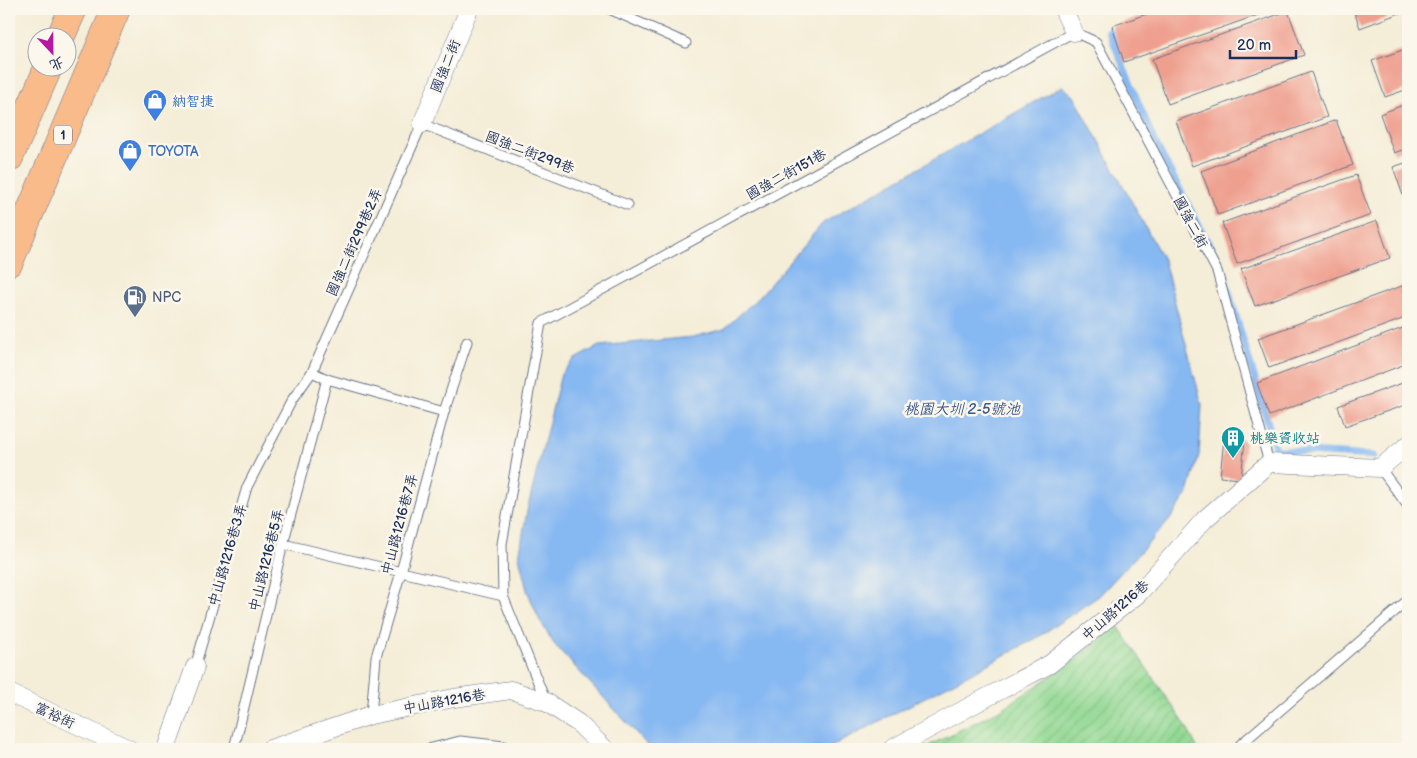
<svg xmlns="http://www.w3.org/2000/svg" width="1417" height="758" viewBox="0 0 1417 758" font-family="'Balsamiq Sans','LXGW WenKai TC',sans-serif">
	<defs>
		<pattern id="garden-furrows" width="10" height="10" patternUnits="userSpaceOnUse" patternTransform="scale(1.25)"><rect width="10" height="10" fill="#91d892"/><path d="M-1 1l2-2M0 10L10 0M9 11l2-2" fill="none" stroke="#7cba80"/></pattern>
	</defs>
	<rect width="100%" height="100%" fill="#fbf7ec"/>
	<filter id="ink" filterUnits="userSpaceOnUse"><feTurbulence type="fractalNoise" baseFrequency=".02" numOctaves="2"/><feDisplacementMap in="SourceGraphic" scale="10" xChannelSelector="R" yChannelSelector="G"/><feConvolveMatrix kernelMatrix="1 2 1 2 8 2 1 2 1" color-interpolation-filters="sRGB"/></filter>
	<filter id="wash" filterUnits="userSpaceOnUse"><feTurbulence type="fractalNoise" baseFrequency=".0096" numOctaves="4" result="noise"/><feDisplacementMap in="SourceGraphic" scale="20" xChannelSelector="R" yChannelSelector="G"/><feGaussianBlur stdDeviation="1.12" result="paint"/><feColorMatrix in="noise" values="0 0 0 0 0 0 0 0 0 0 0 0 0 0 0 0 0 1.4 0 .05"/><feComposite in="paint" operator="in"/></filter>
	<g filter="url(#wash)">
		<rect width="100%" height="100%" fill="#f4edd7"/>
		<!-- garden -->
		<polygon fill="url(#garden-furrows)" stroke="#568478" points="1118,626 1184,723 1198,749 922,749 1002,709 1076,659"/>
		<!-- water -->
		<polygon fill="#86b8f2" stroke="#5074a8" points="1062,86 1074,96 1164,261 1202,405 1199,455 1188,493 1169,521 1099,596 1035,639 829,748 651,749 554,644 539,619 527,590 519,557 527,511 561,374 575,359 599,346 693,337 724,329 758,298 823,223"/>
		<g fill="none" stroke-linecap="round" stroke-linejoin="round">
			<!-- stream -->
			<polyline stroke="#86b8f2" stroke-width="7" points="1109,31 1154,141 1222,269 1276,450 1374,456"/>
		</g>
		<g id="blocks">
			<!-- building -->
			<g fill="#ef9f8e">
				<polygon points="1161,9 1275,9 1124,62 1112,26"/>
				<polygon points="1353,9 1408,9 1408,10 1360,28"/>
				<polygon points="1288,11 1304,55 1168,104 1152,59"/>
				<polygon points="1408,48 1408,89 1385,97 1372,61"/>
				<polygon points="1311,72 1327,117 1192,166 1176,121"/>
				<polygon points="1408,103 1408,148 1394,153 1380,114"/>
				<polygon points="1336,120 1353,165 1218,215 1201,171"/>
				<polygon points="1408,162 1408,204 1406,204 1393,167"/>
				<polygon points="1356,175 1371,215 1237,264 1222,223"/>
				<polygon points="1377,221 1390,258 1255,306 1241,269"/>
				<polygon points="1402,286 1408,304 1408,317 1269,368 1258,338"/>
				<polygon points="1408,326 1408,363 1269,416 1257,383"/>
				<polygon points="1408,381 1408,404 1345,426 1338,406"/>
				<polygon points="1224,438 1245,440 1241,479 1220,477"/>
			</g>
		</g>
	</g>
	<g filter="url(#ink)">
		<use href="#blocks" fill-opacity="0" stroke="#677288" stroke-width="1"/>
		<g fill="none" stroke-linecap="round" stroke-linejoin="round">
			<!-- service casing -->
			<g stroke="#677288" stroke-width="11">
				<g id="service">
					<polyline points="609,9 686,43"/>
					<polyline points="312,372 327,379 444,412"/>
					<polyline points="1380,468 1408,506"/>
					<polyline points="283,544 503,596"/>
					<polyline points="195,667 247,487 292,400 312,372 422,124 628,205"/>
					<polyline points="546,702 503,596 502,544 541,323 1074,32 1096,42 1217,271 1269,463"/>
					<polyline points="371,715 376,657 401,572 444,412 467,342"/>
					<polyline points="234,749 283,544 327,379"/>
					<polyline points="428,749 460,741 504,746 511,749"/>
					<polyline points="1244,749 1240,745 1408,600"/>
				</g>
			</g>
			<!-- minor casing -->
			<g stroke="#677288" stroke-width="19">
				<g id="minor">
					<polyline points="1063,9 1074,32"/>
					<polyline points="422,124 469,9"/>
					<polyline points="9,693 129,749"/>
					<polyline points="166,749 195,667"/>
					<polyline points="270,749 371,715 454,698 511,690 546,702 578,723 605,749"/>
					<polyline points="892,749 978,702 1050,664 1138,594 1205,519 1269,463 1380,468 1408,445"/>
				</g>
			</g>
			<!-- primary casing -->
			<g stroke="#677288" stroke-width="29">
				<g id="primary">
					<polyline points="60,38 73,9"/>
					<polyline points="9,158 48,68"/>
					<polyline points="9,262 116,9"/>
				</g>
			</g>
			<!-- service -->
			<use href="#service" stroke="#fff" stroke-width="9"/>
			<!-- minor -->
			<use href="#minor" stroke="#fff" stroke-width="18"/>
			<!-- primary -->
			<use href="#primary" stroke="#fabb8b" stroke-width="28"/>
		</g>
	</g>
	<!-- icons -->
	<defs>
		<g id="shop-pin" transform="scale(1.25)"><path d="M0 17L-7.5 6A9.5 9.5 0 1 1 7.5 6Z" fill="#3f7fe0" stroke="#fbf7ec"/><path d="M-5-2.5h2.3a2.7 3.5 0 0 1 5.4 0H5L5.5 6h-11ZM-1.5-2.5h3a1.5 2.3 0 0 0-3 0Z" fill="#fff"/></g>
		<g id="fuel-pin" transform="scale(1.25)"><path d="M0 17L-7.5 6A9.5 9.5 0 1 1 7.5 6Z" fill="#5c6f8a" stroke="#fbf7ec"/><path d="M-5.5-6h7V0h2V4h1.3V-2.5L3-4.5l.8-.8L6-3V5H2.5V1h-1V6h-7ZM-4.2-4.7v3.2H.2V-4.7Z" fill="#fff"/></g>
		<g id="building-pin" transform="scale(1.25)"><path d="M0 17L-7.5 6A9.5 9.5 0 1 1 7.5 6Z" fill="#0f9aa8" stroke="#fbf7ec"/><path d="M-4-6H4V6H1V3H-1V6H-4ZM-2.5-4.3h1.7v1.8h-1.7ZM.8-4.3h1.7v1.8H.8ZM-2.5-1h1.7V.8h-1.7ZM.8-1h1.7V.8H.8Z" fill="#fff"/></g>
	</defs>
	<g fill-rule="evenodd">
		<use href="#shop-pin" x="155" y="101"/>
		<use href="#shop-pin" x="130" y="151"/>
		<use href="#fuel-pin" x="135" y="297"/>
		<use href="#building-pin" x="1233" y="438"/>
	</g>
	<g text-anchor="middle" stroke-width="5" stroke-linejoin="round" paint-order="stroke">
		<!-- shield labels -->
		<rect fill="#fbf7ec" stroke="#5e6b89" stroke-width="1" x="54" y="125.5" width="18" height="19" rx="4"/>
		<g font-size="12" font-weight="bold" fill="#1b2f5e">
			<text x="63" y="139">1</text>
		</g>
		<!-- street labels -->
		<g font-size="14" fill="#1b2f5e" stroke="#fbf7ec">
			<text transform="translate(445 66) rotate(-68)" y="5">國強二街</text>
			<text transform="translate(530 152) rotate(21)" y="5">國強二街299巷</text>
			<text transform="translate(786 174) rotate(-29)" y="5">國強二街151巷</text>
			<text transform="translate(1191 222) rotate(62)" y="5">國強二街</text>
			<text transform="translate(354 242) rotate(-66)" y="5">國強二街299巷2弄</text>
			<text transform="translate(399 524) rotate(-75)" y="5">中山路1216巷7弄</text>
			<text transform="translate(227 555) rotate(-74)" y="5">中山路1216巷3弄</text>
			<text transform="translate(266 560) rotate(-76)" y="5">中山路1216巷5弄</text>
			<text transform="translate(1115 610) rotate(-41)" y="5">中山路1216巷</text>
			<text transform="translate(444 701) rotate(-10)" y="5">中山路1216巷</text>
			<text transform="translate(55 715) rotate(25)" y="5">富裕街</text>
		</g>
		<!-- shop labels -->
		<g font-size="14" fill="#366cbe" stroke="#fbf7ec" text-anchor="start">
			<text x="172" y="106">納智捷</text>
			<text x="148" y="156">TOYOTA</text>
		</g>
		<!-- service labels -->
		<g font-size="14" fill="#4e5e75" stroke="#fbf7ec" text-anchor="start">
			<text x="152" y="302">NPC</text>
		</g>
		<!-- culture labels -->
		<g font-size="14" fill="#0d838f" stroke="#fbf7ec" text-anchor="start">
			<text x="1250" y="443">桃樂資收站</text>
		</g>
		<!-- water labels -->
		<g font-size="15" font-style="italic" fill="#3b588a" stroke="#fbf7ec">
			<text x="962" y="414">桃園大圳 2-5號池</text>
		</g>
	</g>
	<!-- margin -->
	<rect width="1417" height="758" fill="none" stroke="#fbf7ec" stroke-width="30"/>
	<!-- north arrow -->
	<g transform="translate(52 52) rotate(158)"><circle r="24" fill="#fbf7ec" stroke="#a1a7b3"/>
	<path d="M0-4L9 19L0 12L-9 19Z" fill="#b5179e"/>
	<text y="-8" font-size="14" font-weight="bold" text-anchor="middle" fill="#1b2f5e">北</text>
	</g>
	<!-- scale -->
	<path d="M1230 50v8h66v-8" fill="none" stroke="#1b2f5e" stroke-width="2.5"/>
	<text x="1237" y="50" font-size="15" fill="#1b2f5e" stroke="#fbf7ec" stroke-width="4" paint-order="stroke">20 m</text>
</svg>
